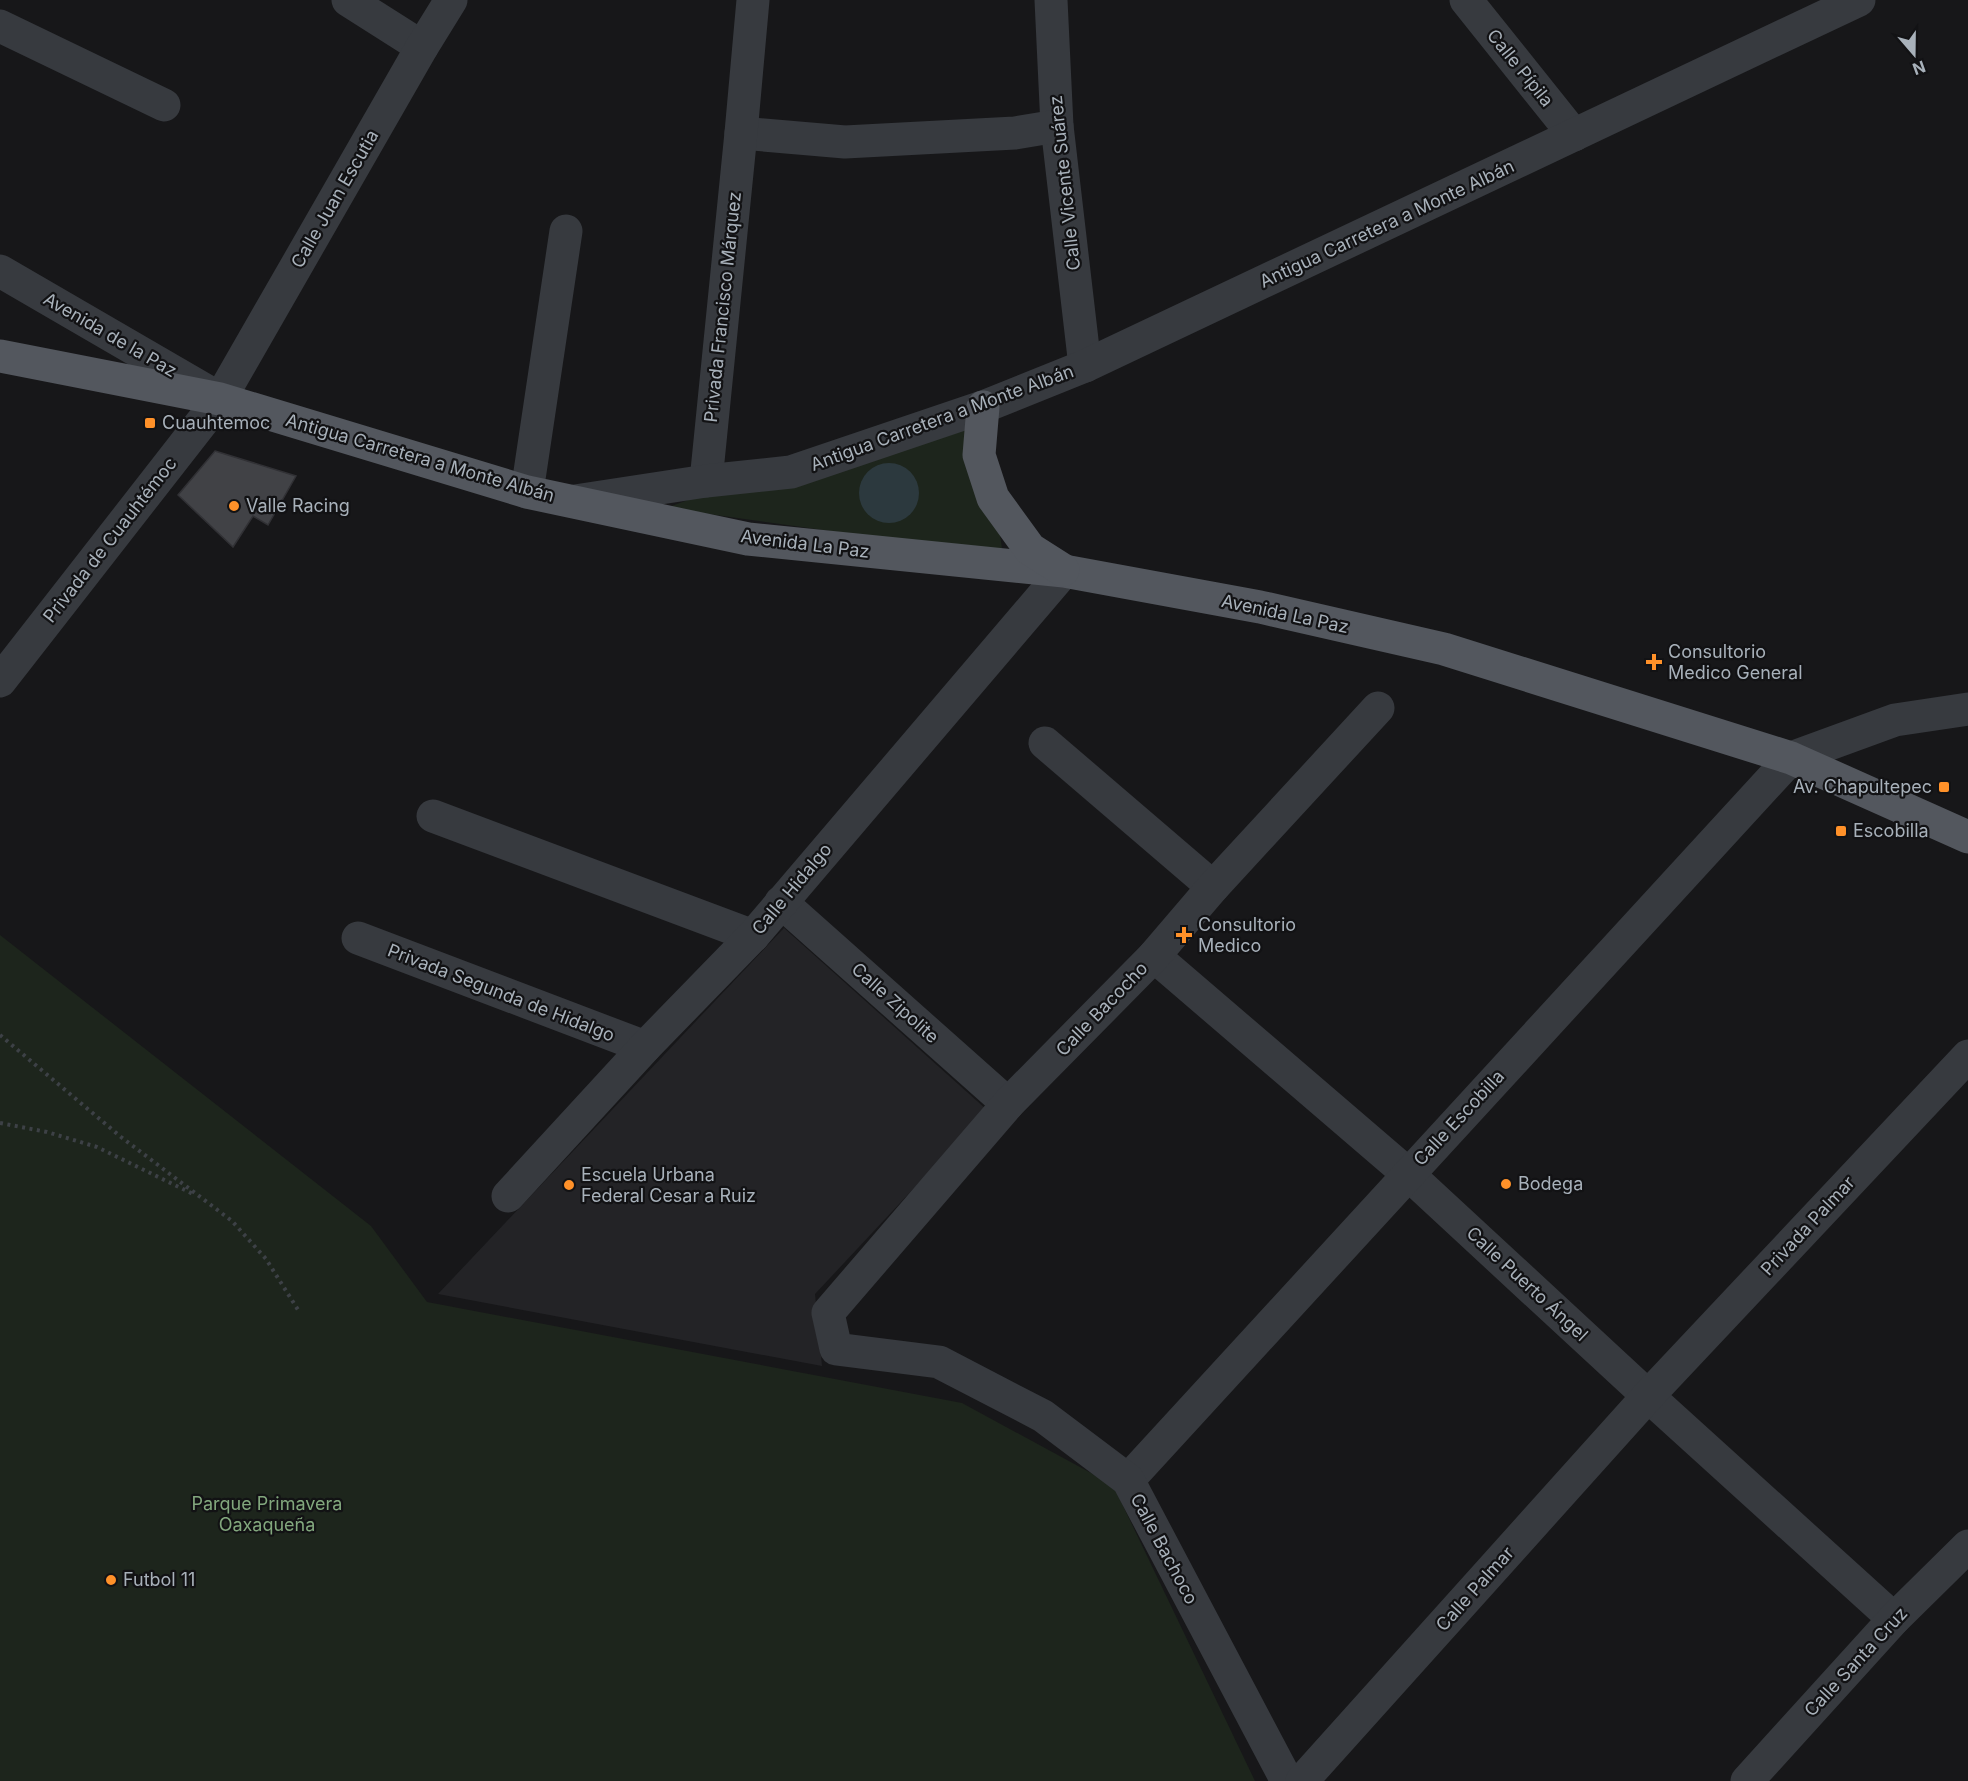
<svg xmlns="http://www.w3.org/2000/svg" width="1968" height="1781" viewBox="0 0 1968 1781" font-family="Inter,sans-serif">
	<rect width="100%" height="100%" fill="#171719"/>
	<!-- built -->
	<polygon fill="#232326" points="784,928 987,1110 815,1294 822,1366 438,1294"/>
	<!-- green -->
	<g fill="#1d251c">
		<polygon points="979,394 1003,555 666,508"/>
		<polygon points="0,935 371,1226 427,1302 962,1403 1113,1485 1255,1781 0,1781"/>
	</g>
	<!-- water -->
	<circle fill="#2c393e" cx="889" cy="493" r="30"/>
	<!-- building -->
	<polygon fill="#414246" stroke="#313135" stroke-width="1.5" points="215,451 296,476 268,525 253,516 233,547 178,495"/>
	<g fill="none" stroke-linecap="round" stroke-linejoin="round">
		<!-- path -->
		<g stroke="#3d4146" stroke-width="4" stroke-dasharray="3 4.5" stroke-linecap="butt">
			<polyline points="0,1035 121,1137 232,1221 266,1259 300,1313"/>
			<polyline points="0,1123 47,1132 97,1147 193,1194"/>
		</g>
		<!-- minor -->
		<g stroke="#373a3f" stroke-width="33">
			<polyline points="348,0 422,47"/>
			<polyline points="1051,0 1057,126 1085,366"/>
			<polyline points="1466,0 1574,135"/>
			<polyline points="0,26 164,105"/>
			<polyline points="741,133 845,142 1015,133 1057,126"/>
			<polyline points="0,271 217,397"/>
			<polyline points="706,481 741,133 753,0"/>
			<polyline points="527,492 566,231"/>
			<polyline points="575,501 706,481 791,472 983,407 1085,366 1859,0"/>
			<polyline points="0,681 220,399 422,47 451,0"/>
			<polyline points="1045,743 1213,887"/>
			<polyline points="433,816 753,936"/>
			<polyline points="781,902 1008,1104"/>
			<polyline points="358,938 645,1047"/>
			<polyline points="1154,956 1408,1174 1648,1396 1894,1619"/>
			<polyline points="508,1196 645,1047 753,936 1064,571"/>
			<polyline points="1128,1480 1791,758 1895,720 1968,709"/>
			<polyline points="1287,1781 1128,1480 1043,1416 939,1362 836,1349 828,1313 1008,1104 1154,956 1213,887 1378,708"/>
			<polyline points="1302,1781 1648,1396 1968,1056"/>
			<polyline points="1747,1781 1894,1619 1968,1546"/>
		</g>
		<!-- major -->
		<g stroke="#53575e" stroke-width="33">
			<polyline points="0,356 220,399 527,492 748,539 1064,571 1260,607 1444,649 1791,758 1968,837"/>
			<polyline points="983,407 979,455 993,498 1030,549 1063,570"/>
		</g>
	</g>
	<!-- markers -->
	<g fill="#ff9129" stroke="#121214" stroke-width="2">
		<rect x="144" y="417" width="12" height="12" rx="3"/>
		<circle cx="234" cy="506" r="6"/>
		<path d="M1651 653h6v6h6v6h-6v6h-6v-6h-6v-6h6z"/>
		<rect x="1938" y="781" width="12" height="12" rx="3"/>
		<rect x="1835" y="825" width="12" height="12" rx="3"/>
		<path d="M1181 926h6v6h6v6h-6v6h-6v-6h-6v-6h6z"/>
		<circle cx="1506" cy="1184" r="6"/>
		<circle cx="569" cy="1185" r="6"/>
		<circle cx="111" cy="1580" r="6"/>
	</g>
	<g text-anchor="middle" stroke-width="4.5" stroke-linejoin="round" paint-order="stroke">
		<!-- street labels -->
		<g font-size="18" fill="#a8b1ba" stroke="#121214">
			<text transform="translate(1520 68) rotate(51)" y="6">Calle Pípila</text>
			<text transform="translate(1065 183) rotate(-96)" y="6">Calle Vicente Suárez</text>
			<text transform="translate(335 199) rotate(-60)" y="6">Calle Juan Escutia</text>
			<text transform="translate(1387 224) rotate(-25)" y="6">Antigua Carretera a Monte Albán</text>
			<text transform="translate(723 307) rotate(-84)" y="6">Privada Francisco Márquez</text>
			<text transform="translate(110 335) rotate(30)" y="6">Avenida de la Paz</text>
			<text transform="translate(942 418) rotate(-20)" y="6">Antigua Carretera a Monte Albán</text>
			<text transform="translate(420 458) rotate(16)" y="6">Antigua Carretera a Monte Albán</text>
			<text transform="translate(110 540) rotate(-52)" y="6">Privada de Cuauhtémoc</text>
			<text transform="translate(805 544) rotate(7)" y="6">Avenida La Paz</text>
			<text transform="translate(1285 614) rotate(12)" y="6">Avenida La Paz</text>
			<text transform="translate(792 889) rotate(-50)" y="6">Calle Hidalgo</text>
			<text transform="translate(501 993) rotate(21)" y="6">Privada Segunda de Hidalgo</text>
			<text transform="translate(895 1003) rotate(42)" y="6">Calle Zipolite</text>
			<text transform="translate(1102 1009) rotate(-46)" y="6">Calle Bacocho</text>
			<text transform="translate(1459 1118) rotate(-47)" y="6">Calle Escobilla</text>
			<text transform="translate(1808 1226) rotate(-47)" y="6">Privada Palmar</text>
			<text transform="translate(1527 1284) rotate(43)" y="6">Calle Puerto Ángel</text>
			<text transform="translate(1164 1549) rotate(62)" y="6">Calle Bachoco</text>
			<text transform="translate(1475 1589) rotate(-48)" y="6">Calle Palmar</text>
			<text transform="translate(1856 1662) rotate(-47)" y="6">Calle Santa Cruz</text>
		</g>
		<!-- poi labels -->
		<g font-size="18" fill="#a8b1ba" stroke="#121214" text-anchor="start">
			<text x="162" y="429">Cuauhtemoc</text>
			<text x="246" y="512">Valle Racing</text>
			<text x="1668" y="658">Consultorio<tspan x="1668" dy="21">Medico General</tspan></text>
			<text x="1932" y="793" text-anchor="end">Av. Chapultepec</text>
			<text x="1853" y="837">Escobilla</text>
			<text x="1198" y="931">Consultorio<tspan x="1198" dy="21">Medico</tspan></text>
			<text x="581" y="1181">Escuela Urbana<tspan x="581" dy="21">Federal Cesar a Ruiz</tspan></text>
			<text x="1518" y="1190">Bodega</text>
			<text x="123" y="1586">Futbol 11</text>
		</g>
		<!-- park labels -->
		<g font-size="18" fill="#82a77d" stroke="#121214">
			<text x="267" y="1510">Parque Primavera<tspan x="267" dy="21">Oaxaqueña</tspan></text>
		</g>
	</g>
	<!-- north arrow -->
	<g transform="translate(1914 54) rotate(160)" stroke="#121214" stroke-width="4.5" paint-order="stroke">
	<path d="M0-4.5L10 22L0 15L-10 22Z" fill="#a8b1ba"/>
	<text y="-9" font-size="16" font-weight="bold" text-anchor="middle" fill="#a8b1ba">N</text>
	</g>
</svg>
